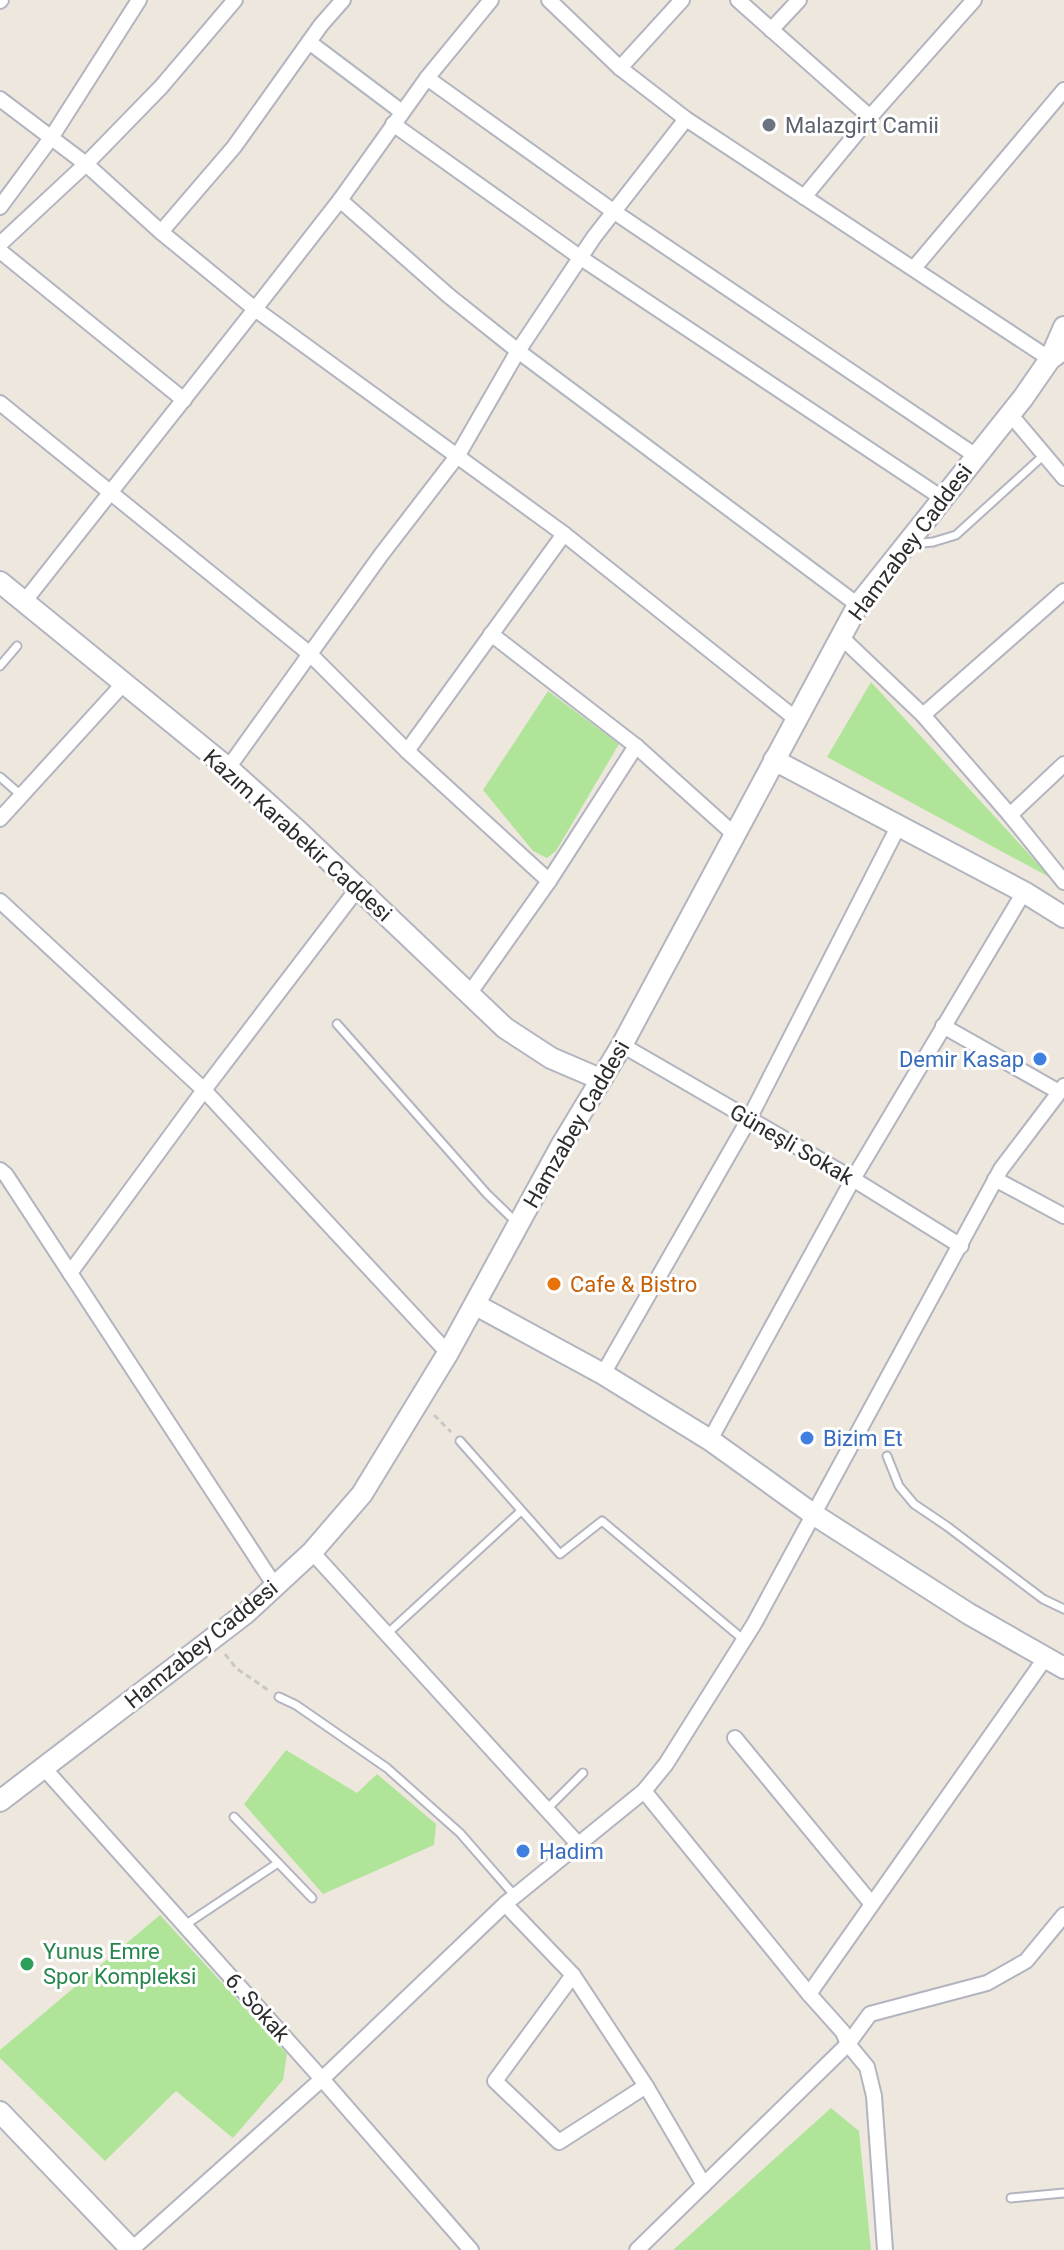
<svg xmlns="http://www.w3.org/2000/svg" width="1064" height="2250" viewBox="0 0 1064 2250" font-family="Roboto,sans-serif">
	<rect width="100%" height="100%" fill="#eee7de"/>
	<!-- green -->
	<g fill="#b0e599">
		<polygon points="871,682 1051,878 827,757"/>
		<polygon points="548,691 619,744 556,851 547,858 533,851 483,790"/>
		<polygon points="286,1750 357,1793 377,1774 436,1824 434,1845 323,1894 244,1804"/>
		<polygon points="160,1915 287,2054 283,2080 233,2138 176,2091 105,2161 0,2058 0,2050"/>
		<polygon points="831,2108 859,2131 871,2250 673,2250"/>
	</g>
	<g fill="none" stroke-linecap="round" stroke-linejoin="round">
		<!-- lane casing -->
		<g stroke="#b2b4c0" stroke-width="11">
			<g id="lane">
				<polyline points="911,544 933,542 956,535 1044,455"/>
				<polyline points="0,666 17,646"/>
				<polyline points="0,777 22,796"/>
				<polyline points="337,1024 487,1194 517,1223"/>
				<polyline points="460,1441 560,1554 602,1521 744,1640"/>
				<polyline points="887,1456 899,1486 914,1504 948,1527 1043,1599 1064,1609"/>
				<polyline points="388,1633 521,1511"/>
				<polyline points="279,1697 296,1705 387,1768 460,1833 515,1896"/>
				<polyline points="547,1809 583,1773"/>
				<polyline points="234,1817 312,1898"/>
				<polyline points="185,1925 278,1863"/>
				<polyline points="1011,2198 1064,2193"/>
			</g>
		</g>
		<!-- street casing -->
		<g stroke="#b2b4c0" stroke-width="18">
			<g id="street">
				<polyline points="549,0 620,68 686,119 1050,359"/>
				<polyline points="738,0 870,117"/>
				<polyline points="0,1 1,0"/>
				<polyline points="771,30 799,0"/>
				<polyline points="309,42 402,112"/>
				<polyline points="620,68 682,0"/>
				<polyline points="427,78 613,211 976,456"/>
				<polyline points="0,99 86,164 161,232 255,309 564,534 796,719"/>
				<polyline points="393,124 581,258 942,498"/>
				<polyline points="804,197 870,117 974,0"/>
				<polyline points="340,200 449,296 518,351 858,605"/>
				<polyline points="0,207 51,138 139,0"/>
				<polyline points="161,232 234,147 321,25 343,0"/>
				<polyline points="0,244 86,164 161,87 235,0"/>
				<polyline points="0,251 184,400"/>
				<polyline points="914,268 1064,90"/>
				<polyline points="0,403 310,654 407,751 549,881"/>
				<polyline points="1010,414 1064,478"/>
				<polyline points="24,602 255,309 340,200 427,78 491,0"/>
				<polyline points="491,634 636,746 735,835"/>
				<polyline points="840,636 923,715 1010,815 1064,882"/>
				<polyline points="923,715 1064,591"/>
				<polyline points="407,751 564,534"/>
				<polyline points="228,768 381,555 458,455 518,351 594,237 686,119"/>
				<polyline points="1010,815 1064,764"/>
				<polyline points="0,819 124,683"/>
				<polyline points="0,901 204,1090 448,1353"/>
				<polyline points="469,994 549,881 636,746"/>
				<polyline points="943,1026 1059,1092"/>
				<polyline points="622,1045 853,1179 961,1246"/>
				<polyline points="0,1170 6,1175 275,1586"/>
				<polyline points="995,1179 1064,1216"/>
				<polyline points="70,1273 204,1090 358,888"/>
				<polyline points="603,1374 749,1119 898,827"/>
				<polyline points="710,1440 853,1179 1024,892"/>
				<polyline points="312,1552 579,1845"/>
				<polyline points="735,1738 871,1903"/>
				<polyline points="43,1767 322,2079 471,2250"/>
				<polyline points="644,1791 809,1994 843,2032 848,2044 867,2067 874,2096 885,2250"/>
				<polyline points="505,1904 573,1975 646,2086 704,2185"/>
				<polyline points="573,1975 495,2081 559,2142 646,2086"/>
				<polyline points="809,1994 1046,1657"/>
				<polyline points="131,2250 322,2079 505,1904 644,1791 666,1764 754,1624 1001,1169 1064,1086"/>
				<polyline points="637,2250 848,2044 870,2014 987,1983 1026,1961 1064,1915"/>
			</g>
		</g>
		<!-- secondary casing -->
		<g stroke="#b2b4c0" stroke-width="24">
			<g id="secondary">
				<polyline points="1064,327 1050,359 1064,349"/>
				<polyline points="0,582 228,768 297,830 505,1028 551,1058 600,1079"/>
				<polyline points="774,760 1024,892 1064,917"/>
				<polyline points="476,1305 603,1374 710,1440 813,1514 969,1614 1064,1668"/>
				<polyline points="0,1801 246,1613 312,1552 362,1494 448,1353 561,1146 622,1045 858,605 1023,398 1050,359"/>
				<polyline points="0,2112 132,2250"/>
			</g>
		</g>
		<!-- path -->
		<g stroke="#c8c8c8" stroke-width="3" stroke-dasharray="6 4" stroke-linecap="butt">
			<polyline points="434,1415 451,1432"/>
			<polyline points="225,1654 236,1668 268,1690"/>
		</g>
		<!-- lane -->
		<use href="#lane" stroke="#fff" stroke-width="7"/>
		<!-- street -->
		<use href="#street" stroke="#fff" stroke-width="14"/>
		<!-- secondary -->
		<use href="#secondary" stroke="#fff" stroke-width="20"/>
	</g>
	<!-- markers -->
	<circle fill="#6b7280" stroke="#fff" stroke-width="3" cx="769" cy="125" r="8"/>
	<g fill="#3f7fe0" stroke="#fff" stroke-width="3">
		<circle cx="1040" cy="1059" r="8"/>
		<circle cx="807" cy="1438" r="8"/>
		<circle cx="523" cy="1851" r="8"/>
	</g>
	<circle fill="#e8710a" stroke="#fff" stroke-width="3" cx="554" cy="1284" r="8"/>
	<circle fill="#2e9e5b" stroke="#fff" stroke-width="3" cx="27" cy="1964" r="8"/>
	<g text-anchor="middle" stroke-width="6" stroke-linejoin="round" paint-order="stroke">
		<!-- worship labels -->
		<g font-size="22" fill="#5b616d" stroke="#fff" text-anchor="start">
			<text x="785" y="133">Malazgirt Camii</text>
		</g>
		<!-- street labels -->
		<g font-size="22" fill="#2c2c2c" stroke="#fff">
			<text transform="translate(910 542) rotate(-53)" y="8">Hamzabey Caddesi</text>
			<text transform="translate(298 835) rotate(42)" y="8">Kazım Karabekir Caddesi</text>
			<text transform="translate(576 1124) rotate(-60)" y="8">Hamzabey Caddesi</text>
			<text transform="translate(792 1144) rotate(30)" y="8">Güneşli Sokak</text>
			<text transform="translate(201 1644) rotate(-39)" y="8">Hamzabey Caddesi</text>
			<text transform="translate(258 2007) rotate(48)" y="8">6. Sokak</text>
		</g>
		<!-- shop labels -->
		<g font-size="22" fill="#366cbe" stroke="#fff" text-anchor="start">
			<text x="1024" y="1067" text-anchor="end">Demir Kasap</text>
			<text x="823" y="1446">Bizim Et</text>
			<text x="539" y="1859">Hadim</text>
		</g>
		<!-- food labels -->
		<g font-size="22" fill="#c56008" stroke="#fff" text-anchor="start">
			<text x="570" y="1292">Cafe &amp; Bistro</text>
		</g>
		<!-- leisure labels -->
		<g font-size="22" fill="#27864d" stroke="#fff" text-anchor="start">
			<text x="43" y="1959">Yunus Emre<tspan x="43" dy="25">Spor Kompleksi</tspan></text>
		</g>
	</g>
</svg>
